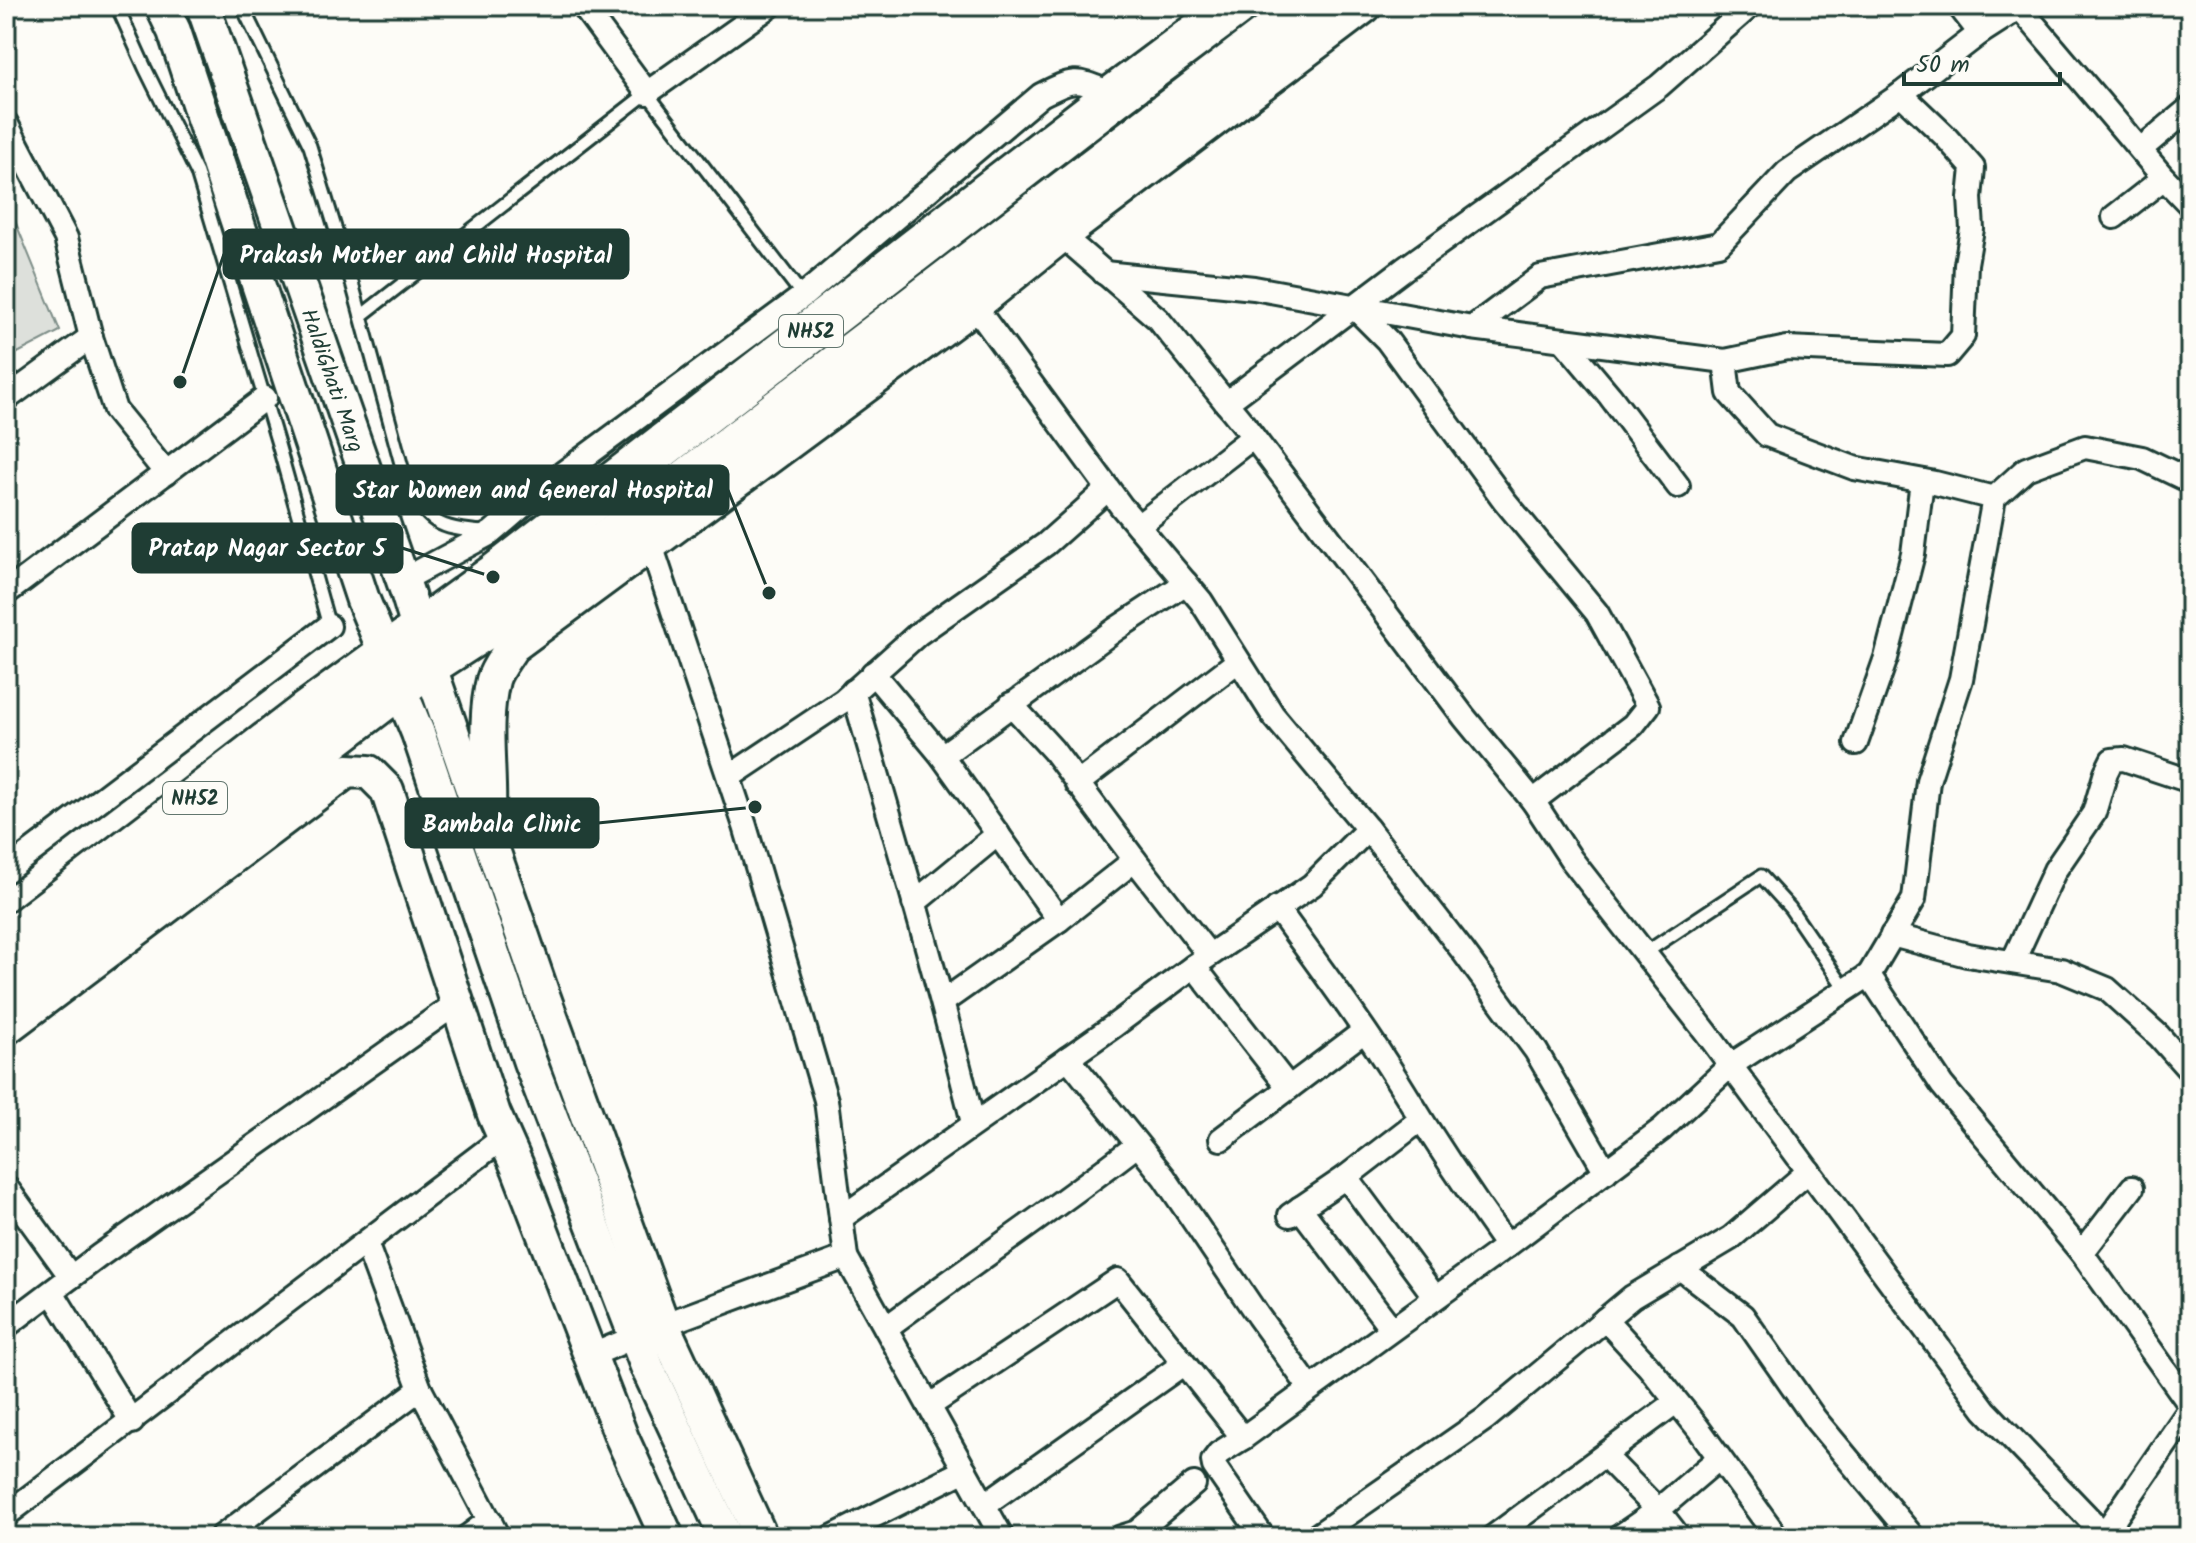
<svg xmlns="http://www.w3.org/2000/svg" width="2196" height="1543" viewBox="0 0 2196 1543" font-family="Kalam,sans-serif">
	<rect width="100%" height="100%" fill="#fdfcf7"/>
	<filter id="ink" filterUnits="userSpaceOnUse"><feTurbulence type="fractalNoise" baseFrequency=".0125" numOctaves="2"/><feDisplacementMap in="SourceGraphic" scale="16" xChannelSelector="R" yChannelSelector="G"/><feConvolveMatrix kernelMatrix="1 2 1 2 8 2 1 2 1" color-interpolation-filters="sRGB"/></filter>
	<g filter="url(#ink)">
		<!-- green -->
		<polygon fill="#dde0db" stroke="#7e8e88" stroke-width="2" points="6,199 60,331 6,359"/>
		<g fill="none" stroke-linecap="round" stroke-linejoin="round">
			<!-- lane casing -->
			<g stroke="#1f3d34" stroke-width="17">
				<g id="lane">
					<polyline points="117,6 145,68 197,173 278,444 329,626"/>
					<path d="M242,6L310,146L352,283L406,482C429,524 437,528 483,532"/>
					<polyline points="361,316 647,93 803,296"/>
					<polyline points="1645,953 1761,876 1790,908 1846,990"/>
				</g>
			</g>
			<!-- street casing -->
			<g stroke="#1f3d34" stroke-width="28">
				<g id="street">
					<polyline points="583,6 647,93 770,6"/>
					<polyline points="1959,6 1980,33"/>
					<polyline points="2020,8 2164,178"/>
					<polyline points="6,123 66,238 91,337 115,410 166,473"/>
					<polyline points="2142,148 2190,108"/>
					<polyline points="2114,217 2164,178 2190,205"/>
					<polyline points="1051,226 1158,319 1245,426 1464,717 1533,801 1571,859 1706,1032 1985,1410 2104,1534"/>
					<polyline points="1104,273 1254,288 1472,328 1725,361 1787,348 1947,355 1963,336 1966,264 1972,229 1970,198 1973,168 1944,135 1901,94"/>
					<polyline points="1354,307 1387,340 1504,500 1597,613 1648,706 1633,725 1533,801"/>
					<polyline points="1472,328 1540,277 1719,244 1787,172 1901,94 1980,33 2022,6"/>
					<polyline points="1563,340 1610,396 1678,486"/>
					<polyline points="1725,361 1729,393 1767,435 1854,468 1935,483 1994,498"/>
					<polyline points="6,399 91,337"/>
					<polyline points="1226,403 1404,269 1659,86 1750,6"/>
					<polyline points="1138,526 1253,437"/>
					<path d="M403,580L491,533L548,484L803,296L1041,95C1078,76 1077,80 1116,95"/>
					<polyline points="6,593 265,398"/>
					<polyline points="873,673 942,756 1059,920"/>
					<path d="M853,691C895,835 938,978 973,1123"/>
					<polyline points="1856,743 1886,658 1913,554 1922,481"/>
					<polyline points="942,756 1116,629 1186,583"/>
					<polyline points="729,777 843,701 918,634 1046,544 1108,489"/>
					<polyline points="1077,784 1238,661"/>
					<polyline points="1368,829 1462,950 1536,1051 1606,1172"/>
					<polyline points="1135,860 1209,955"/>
					<polyline points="6,871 329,626"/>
					<polyline points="914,903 998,834"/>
					<path d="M1277,908C1318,965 1362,1023 1399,1083C1433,1139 1469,1193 1507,1246"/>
					<polyline points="1892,935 1967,955 2061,970 2107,989 2159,1036 2190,1071"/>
					<polyline points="2013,961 2055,870 2094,813 2106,772 2112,760 2124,759 2190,781"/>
					<polyline points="1194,966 1289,1088"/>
					<polyline points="1869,975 1914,899 1928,781 1961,679 1994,498 2026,469 2085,447 2142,458 2190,481"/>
					<polyline points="944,1001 1059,920 1135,860 1053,750 1011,704"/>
					<polyline points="1068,1058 1164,1177 1258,1316 1310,1388"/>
					<polyline points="1420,1120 1346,1177 1435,1297"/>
					<polyline points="1221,1139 1363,1032"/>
					<polyline points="6,1187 71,1277"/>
					<polyline points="1300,1208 1391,1328"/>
					<polyline points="1290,1215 1346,1177"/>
					<polyline points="841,1218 1115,1025 1194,966 1312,885 1368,829 1273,715 1201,601 1121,506 967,296"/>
					<polyline points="366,1243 420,1389 498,1537"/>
					<polyline points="2082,1253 2132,1188"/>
					<polyline points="846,1257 1002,1537"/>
					<polyline points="1680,1268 1743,1316 1815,1419 1913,1537"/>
					<polyline points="52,1292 132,1422"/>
					<polyline points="1605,1319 1649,1367 1698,1428 1777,1537"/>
					<polyline points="6,1326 99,1256 457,1003"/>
					<path d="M886,1328C969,1266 1055,1209 1137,1145"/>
					<polyline points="590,1356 663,1325 846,1257 826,1100 745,826 651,545 645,535"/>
					<polyline points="929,1406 1118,1280 1243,1438"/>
					<polyline points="1605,1456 1658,1510 1679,1537"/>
					<polyline points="984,1505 1183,1364"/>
					<polyline points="6,1515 504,1137"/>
					<polyline points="221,1537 420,1389"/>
					<polyline points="467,1537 490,1520"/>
					<polyline points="832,1537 965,1470"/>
					<polyline points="1121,1537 1137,1532 1194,1484"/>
					<polyline points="1263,1537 1214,1466 1213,1461 1219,1453 1243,1438 1496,1254 1662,1129 1731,1065 1869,975 1942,1085 2082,1253 2190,1405"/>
					<polyline points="1315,1537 1485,1419 1632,1297 1731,1238 1809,1171"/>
					<polyline points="1493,1537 1676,1402"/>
					<polyline points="1619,1537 1658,1510 1718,1459"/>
					<polyline points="2102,1537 2190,1409"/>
				</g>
			</g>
			<!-- secondary casing -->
			<g stroke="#1f3d34" stroke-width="38">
				<g id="secondary">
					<polyline points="162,6 174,31 363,600 418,733 530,1062 648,1369 726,1537"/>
					<path id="s1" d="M203,6L407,592L429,664L543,995L663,1325L761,1537"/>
					<path d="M489,815C491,770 482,724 493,680C496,669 506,657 512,647L974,306L1061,236L1365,6"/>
					<polyline points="6,1028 347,771 369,772 387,790 494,1114 518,1168 622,1438 667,1537"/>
				</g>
			</g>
			<!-- highway casing -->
			<g stroke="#1f3d34" stroke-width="48">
				<g id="highway">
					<polyline points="6,944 308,712 493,577 1116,95 1235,6"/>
					<polyline points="6,987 429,664 519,606 635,520 1308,6"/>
				</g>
			</g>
			<!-- lane -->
			<use href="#lane" stroke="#fdfcf7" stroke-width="11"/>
			<!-- street -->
			<use href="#street" stroke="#fdfcf7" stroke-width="22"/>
			<!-- secondary -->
			<use href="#secondary" stroke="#fdfcf7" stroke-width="32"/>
			<!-- highway -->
			<use href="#highway" stroke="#fdfcf7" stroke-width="42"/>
		</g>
	</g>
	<g text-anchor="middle" stroke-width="6" stroke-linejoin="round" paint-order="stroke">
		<!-- shield labels -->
		<g fill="#fdfcf7" stroke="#62766e" stroke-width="2">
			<rect x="779" y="315" width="64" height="32" rx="6"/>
			<rect x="163" y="782" width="64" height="32" rx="6"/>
		</g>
		<g font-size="20" font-weight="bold" fill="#1f3d34">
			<text x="811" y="338">NH52</text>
			<text x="195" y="805">NH52</text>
		</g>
		<!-- street labels -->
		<g font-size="22" fill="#1f3d34" stroke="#fdfcf7">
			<text dy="8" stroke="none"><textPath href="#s1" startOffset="396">HaldiGhati Marg</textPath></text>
		</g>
	</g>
	<!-- callouts -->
	<path fill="none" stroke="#1f3d34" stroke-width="3" d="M180 382L224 254M769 593L728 490M493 577L402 548M755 807L598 823"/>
	<g fill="#1f3d34" stroke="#fdfcf7" stroke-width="3">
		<circle cx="180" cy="382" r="8"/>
		<circle cx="769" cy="593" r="8"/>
		<circle cx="493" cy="577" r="8"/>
		<circle cx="755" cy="807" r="8"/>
	</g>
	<g fill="#1f3d34" stroke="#1f3d34" stroke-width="3">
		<rect x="224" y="230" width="404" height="48" rx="8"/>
		<rect x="337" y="466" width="391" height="48" rx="8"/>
		<rect x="133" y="524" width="269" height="48" rx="8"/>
		<rect x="406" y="799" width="192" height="48" rx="8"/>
	</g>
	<g font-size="24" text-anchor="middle" font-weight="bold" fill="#fff">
		<text x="426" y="263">Prakash Mother and Child Hospital</text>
		<text x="533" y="498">Star Women and General Hospital</text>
		<text x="267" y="556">Pratap Nagar Sector 5</text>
		<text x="502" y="832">Bambala Clinic</text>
	</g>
	<!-- margin -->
	<rect width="2196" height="1543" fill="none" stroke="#fdfcf7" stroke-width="32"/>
	<rect x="16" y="16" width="2164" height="1511" fill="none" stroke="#1f3d34" stroke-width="3" filter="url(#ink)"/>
	<!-- scale -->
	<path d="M1904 72v12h156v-12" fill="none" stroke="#1f3d34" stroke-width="4"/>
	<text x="1916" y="72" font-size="24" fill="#1f3d34" stroke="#fdfcf7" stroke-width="6" paint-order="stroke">50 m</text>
</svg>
